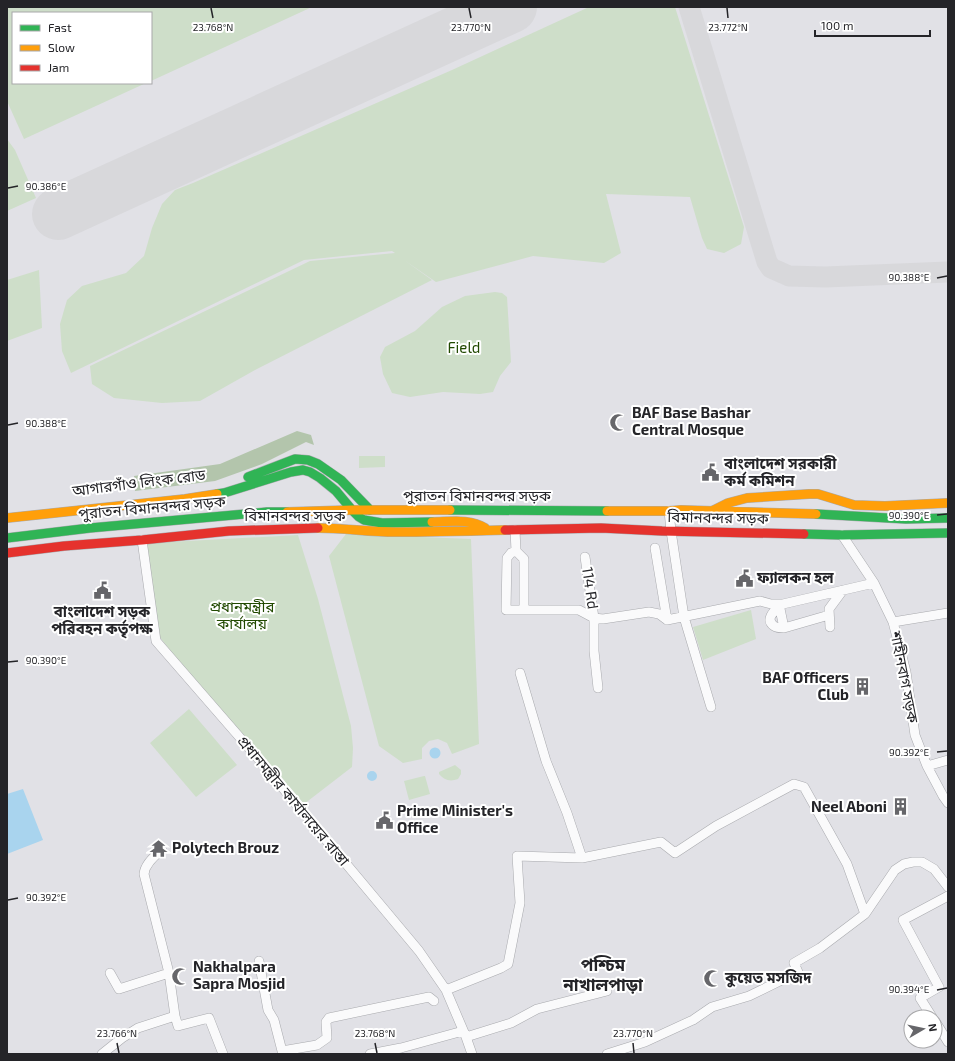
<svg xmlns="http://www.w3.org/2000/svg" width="955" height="1061" font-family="'Exo 2','Noto Sans Bengali',sans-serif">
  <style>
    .green { fill: #cedec9 }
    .forest { fill: #b3c5ac }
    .water { fill: #a9d4ee }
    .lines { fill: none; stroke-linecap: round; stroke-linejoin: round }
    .taxiway { stroke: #d8d8db; stroke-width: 21 }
    .runway { stroke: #d8d8db; stroke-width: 52 }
    .street-casing { stroke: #a9aaae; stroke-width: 10 }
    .fast-casing { stroke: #a9aaae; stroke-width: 10 }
    .slow-casing { stroke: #a9aaae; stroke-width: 10 }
    .jam-casing { stroke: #a9aaae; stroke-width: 10 }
    .street { stroke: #fafafb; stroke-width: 9 }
    .fast { stroke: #30b455; stroke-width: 9 }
    .slow { stroke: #ff9f0a; stroke-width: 9 }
    .jam { stroke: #e5322d; stroke-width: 9 }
    .ticks { fill: none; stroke: #242428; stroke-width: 1.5 }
    .labels { text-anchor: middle; stroke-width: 4; stroke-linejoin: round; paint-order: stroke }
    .park-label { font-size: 15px; fill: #214900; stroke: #fff }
    .poi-label { font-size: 15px; font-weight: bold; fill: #242428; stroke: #fff; text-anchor: start }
    .street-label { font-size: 15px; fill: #242428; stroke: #fff }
    .quarter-label { font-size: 17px; font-weight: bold; fill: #242428; stroke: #fff }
    .ticks-label { font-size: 10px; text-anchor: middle; fill: #242428; stroke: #fff; stroke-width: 4; stroke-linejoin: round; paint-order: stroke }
  </style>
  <rect width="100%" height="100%" fill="#e1e1e6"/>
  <path class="green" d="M7,7H312L151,81V13H13V83H146L24,139L7,101Z
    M589,7H675L744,227L741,244L724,253L707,249L702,238L690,197L606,194L621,253L604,263L533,256L436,282L404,260L432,280L255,370L200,401L162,403L114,398L92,384L90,366L310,261L395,253L392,251L304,260L71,373L62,351L60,324L67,300L82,286L126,273L144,256L152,228L162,204L175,190L193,183L452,70Z
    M7,139L15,150L36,198L7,211Z
    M39,270L42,328L7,341V280Z
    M495,292L502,293L507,297L511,362L500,376L493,392L480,394L443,392L410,397L392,393L383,374L380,357L385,347L415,331L442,307L465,296Z
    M359,456H385V467L359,468Z
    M346,534L471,539L479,744L452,754L447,743L438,739L429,741L422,748V759L403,763L379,746L329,556Z
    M298,535L318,599L351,726L353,748L352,767L304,804L194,680L158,635L147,544L169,542Z
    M751,610L756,639L703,660L693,627Z
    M189,709L237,765L196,797L150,743Z
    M455,765L461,770V774L458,779C450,782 444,780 439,774V772Z
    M424,776H425L430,794L409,800L404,781Z"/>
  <path class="forest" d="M297,431L311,435L314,445L306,442L262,464L215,481L135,491L134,476L220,464Z"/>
  <path class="water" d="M429.5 753a5.5 5.5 0 1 1 11 0a5.5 5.5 0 1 1-11 0Z
    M367 776a5 5 0 1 1 10 0a5 5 0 1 1-10 0Z
    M23,789L43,840L7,854V794Z"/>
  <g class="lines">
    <path class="taxiway" d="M689,7L767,262L771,268L789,276L825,277L948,272"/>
    <path class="runway" d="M58,214L511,7"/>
    <defs>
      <path id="street" d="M669,511L671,531L684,617L711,707
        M515,530L516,551
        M842,535L874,583L893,622L906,672L915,735L927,766L943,796L948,803
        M142,540L156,641L256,756L419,951L446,990L466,1037L472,1054
        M655,548L667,620
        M585,557L594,618V651L598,688
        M779,604L784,628L829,615
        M780,607C773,611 765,620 774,626C777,628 781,628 784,628
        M524,610V559L516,551L511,553L507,558L506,610H579L594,618L603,619L649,612L659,614L667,620L760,601L771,604H783L874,583
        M893,622L948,613
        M830,627L829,609L843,590
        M927,766L948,760
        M162,850C154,856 145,864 144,874L169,973
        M582,858L661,842L675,853L716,826L794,784L804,787L847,864L865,914L820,948L794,963L798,972L749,996L712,1007L693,1020L645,1042L607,1054
        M865,914L895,870L904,864L913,862H922L934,869L948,887
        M259,961L268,1010L274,1020L282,1051L317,1045L327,1038L326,1022L329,1018L429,997L434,1001
        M110,973L119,989L169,973L175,1016L178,1026L209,1018L223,1054
        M446,990L501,968L508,964L520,903L517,856L582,858L567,813L546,761L520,673
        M932,1017L920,998L939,987L903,920L948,896
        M935,1021L948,1042
        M466,1037L511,1023L537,1009L607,991
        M102,1054L122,1038L138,1028L175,1016
        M370,1054L401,1048L463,1031"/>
      <path id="fast" d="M248,477L295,459L308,460L318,464L341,480L370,510
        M217,494L224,493L291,472L303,470L310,472L320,478L336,491L352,510L359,517L364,520L382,523L432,522
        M450,510L607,511
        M816,514L906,519L948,518
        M804,534L842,535L948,533
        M7,538L90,528L267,512H287"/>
      <path id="slow" d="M607,511H669L681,510L816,514
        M712,511L728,503L747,498L809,494H818L854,505L885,506L948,503
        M287,512L352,510H450
        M7,518L185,499L217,494
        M432,522C449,522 470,518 485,528
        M318,528C344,528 369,532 395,532C431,532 468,531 505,530"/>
      <path id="jam" d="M505,530L601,528L662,531L804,534
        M7,553L64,546L142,540L229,531L318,528"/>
    </defs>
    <use href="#street" class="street-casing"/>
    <use href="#fast" class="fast-casing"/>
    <use href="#slow" class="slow-casing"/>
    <use href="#jam" class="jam-casing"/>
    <use href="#street" class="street"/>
    <use href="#fast" class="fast"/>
    <use href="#slow" class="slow"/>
    <use href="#jam" class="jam"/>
  </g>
  <path class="ticks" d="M211,8L213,18M469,8L471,18M727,8L728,18M8,188L18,186M937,278L947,276M8,425L18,423M937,515L947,514M8,662L18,661M937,752L947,751M8,900L18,898M937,990L947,988M117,1043L119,1053M375,1043L377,1053M633,1043L634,1053"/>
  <defs>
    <symbol id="mosque-bare" viewBox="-9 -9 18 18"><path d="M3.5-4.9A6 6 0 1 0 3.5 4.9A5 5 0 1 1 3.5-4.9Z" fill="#66666a" stroke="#fff" stroke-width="2.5" paint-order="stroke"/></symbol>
    <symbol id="civic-bare" viewBox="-9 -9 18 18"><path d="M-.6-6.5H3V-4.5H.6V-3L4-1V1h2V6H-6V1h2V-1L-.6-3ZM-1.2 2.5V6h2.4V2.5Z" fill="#66666a" stroke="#fff" stroke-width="2.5" paint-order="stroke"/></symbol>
    <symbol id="building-bare" viewBox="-9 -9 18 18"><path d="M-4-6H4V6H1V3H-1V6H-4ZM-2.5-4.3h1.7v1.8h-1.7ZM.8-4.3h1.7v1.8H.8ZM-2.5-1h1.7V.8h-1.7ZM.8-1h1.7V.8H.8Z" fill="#66666a" stroke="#fff" stroke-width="2.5" paint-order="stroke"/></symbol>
    <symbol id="temple-bare" viewBox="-9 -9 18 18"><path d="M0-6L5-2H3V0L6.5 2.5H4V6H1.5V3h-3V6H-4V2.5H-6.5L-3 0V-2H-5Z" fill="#66666a" stroke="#fff" stroke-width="2.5" paint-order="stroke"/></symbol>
  </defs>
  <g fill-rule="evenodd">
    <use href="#mosque-bare" x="606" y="410" width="25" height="25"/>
    <use href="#civic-bare" x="698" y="460" width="25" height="25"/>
    <use href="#civic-bare" x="732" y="566" width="25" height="25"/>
    <use href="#civic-bare" x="90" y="578" width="25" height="25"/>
    <use href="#building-bare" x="850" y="674" width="25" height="25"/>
    <use href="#building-bare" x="888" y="794" width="25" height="25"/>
    <use href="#civic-bare" x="372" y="808" width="25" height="25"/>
    <use href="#temple-bare" x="146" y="836" width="25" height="25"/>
    <use href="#mosque-bare" x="168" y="964" width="25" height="25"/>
    <use href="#mosque-bare" x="700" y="966" width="25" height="25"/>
  </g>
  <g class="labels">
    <g class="park-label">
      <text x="464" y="353">Field</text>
      <text x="242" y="612">প্রধানমন্ত্রীর<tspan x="242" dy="17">কার্যালয়</tspan></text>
    </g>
    <g class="poi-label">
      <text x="632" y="418">BAF Base Bashar<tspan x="632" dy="17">Central Mosque</tspan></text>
      <text x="724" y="469">বাংলাদেশ সরকারী<tspan x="724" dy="17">কর্ম কমিশন</tspan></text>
      <text x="757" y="583">ফ্যালকন হল</text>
      <text x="102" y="617" text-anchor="middle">বাংলাদেশ সড়ক<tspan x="102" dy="17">পরিবহন কর্তৃপক্ষ</tspan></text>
      <text x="849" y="683" text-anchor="end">BAF Officers<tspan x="849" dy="17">Club</tspan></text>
      <text x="887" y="812" text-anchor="end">Neel Aboni</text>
      <text x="397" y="816">Prime Minister's<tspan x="397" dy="17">Office</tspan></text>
      <text x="172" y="853">Polytech Brouz</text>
      <text x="193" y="972">Nakhalpara<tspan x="193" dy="17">Sapra Mosjid</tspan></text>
      <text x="725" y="983">কুয়েত মসজিদ</text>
    </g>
    <g class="street-label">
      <text transform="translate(139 483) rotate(-7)" y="5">আগারগাঁও লিংক রোড</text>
      <text x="477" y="501">পুরাতন বিমানবন্দর সড়ক</text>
      <text transform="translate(152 508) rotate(-5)" y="5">পুরাতন বিমানবন্দর সড়ক</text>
      <text x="295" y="521">বিমানবন্দর সড়ক</text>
      <text transform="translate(718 518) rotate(1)" y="5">বিমানবন্দর সড়ক</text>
      <text transform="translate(590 588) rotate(82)" y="5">114 Rd</text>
      <text transform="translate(904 677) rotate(79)" y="5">শাহীনবাগ সড়ক</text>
      <text transform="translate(293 801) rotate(50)" y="5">প্রধানমন্ত্রীর কার্যালয়ের রাস্তা</text>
    </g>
    <g class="quarter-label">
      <text x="603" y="971">পশ্চিম<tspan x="603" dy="20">নাখালপাড়া</tspan></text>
    </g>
  </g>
  <g class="ticks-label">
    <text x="213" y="31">23.768°N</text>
    <text x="471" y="31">23.770°N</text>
    <text x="728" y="31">23.772°N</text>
    <text x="46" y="190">90.386°E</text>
    <text x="909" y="281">90.388°E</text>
    <text x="46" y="427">90.388°E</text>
    <text x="909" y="519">90.390°E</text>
    <text x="46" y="664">90.390°E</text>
    <text x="909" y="756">90.392°E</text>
    <text x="46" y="901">90.392°E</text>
    <text x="909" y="993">90.394°E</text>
    <text x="117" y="1037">23.766°N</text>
    <text x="375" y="1037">23.768°N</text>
    <text x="633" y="1037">23.770°N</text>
  </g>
  <rect width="955" height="1061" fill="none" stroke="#242428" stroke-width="16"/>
  <rect x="12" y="12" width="140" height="72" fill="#ffffff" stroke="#a7a7a9"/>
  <rect x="20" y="25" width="20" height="6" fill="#30b455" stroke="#a7a7a9"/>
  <text x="48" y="32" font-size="12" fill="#242428">Fast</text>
  <rect x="20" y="45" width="20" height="6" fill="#ff9f0a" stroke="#a7a7a9"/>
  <text x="48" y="52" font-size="12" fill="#242428">Slow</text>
  <rect x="20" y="65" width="20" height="6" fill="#e5322d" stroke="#a7a7a9"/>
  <text x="48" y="72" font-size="12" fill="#242428">Jam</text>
  <g transform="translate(923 1029) rotate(81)"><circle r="19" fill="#ffffff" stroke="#a7a7a9"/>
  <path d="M0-3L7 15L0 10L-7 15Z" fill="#66666a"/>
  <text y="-6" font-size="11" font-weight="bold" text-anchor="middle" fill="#242428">N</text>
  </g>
  <path d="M815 30v6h115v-6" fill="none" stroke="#242428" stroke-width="2"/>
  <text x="821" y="30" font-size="12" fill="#242428" stroke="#ffffff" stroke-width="3" paint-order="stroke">100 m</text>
</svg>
